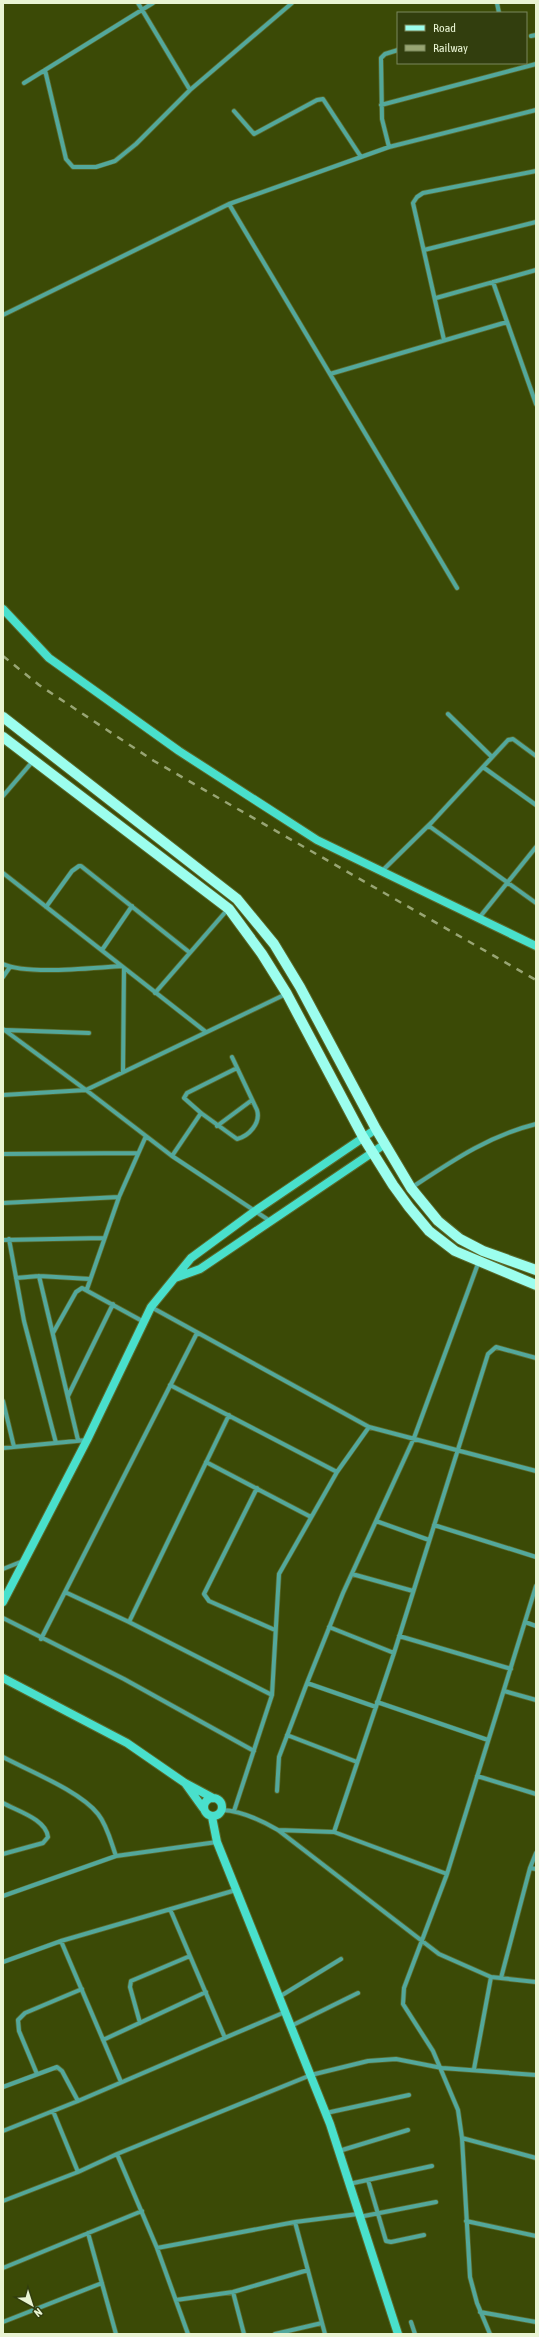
<svg xmlns="http://www.w3.org/2000/svg" width="539" height="2337" font-family="'Asap Condensed',sans-serif">
  <style>
    .lines { fill: none; stroke-linecap: round; stroke-linejoin: round }
    .street-casing { stroke: #5a692b; stroke-width: 5.5 }
    .secondary-casing { stroke: #5a692b; stroke-width: 10 }
    .primary-casing { stroke: #5a692b; stroke-width: 12 }
    .street { stroke: #53a89b; stroke-width: 4 }
    .secondary { stroke: #49e0cc; stroke-width: 8 }
    .primary { stroke: #9cfeee; stroke-width: 10 }
    .rail { stroke: #98a574; stroke-width: 2.5; stroke-dasharray: 7 7; stroke-linecap: butt }
  </style>
  <rect width="100%" height="100%" fill="#3b4a06"/>
  <g class="lines">
    <defs>
      <path id="street" d="M138,3L190,90
        M497,3L499,13
        M531,36L536,35
        M45,70L66,159L73,167H96L115,161L136,144L190,90L292,3
        M24,83L153,3
        M381,105L536,64
        M234,111L254,134L317,100L323,99L361,157
        M389,147L382,119L381,58L385,54L398,50
        M229,204L457,588
        M424,250L536,222
        M493,282L536,404
        M436,298L536,270
        M3,315L229,204L389,147L536,110
        M444,340L413,203L417,197L423,193L536,171
        M330,374L507,322
        M448,714L492,757
        M483,767L536,805
        M3,796L33,761
        M429,826L536,903
        M382,871L432,822L508,740L513,739L536,756
        M3,873L206,1032
        M46,907L72,871L79,866H81L189,952
        M479,918L536,847
        M102,950L132,906
        M3,964C26,975 94,968 121,966
        M3,977L10,967
        M155,993L228,909
        M3,1029L86,1090L172,1156L270,1221
        M5,1030L89,1033
        M232,1057L257,1110C261,1123 249,1136 237,1139L201,1113L184,1098L187,1093L237,1068
        M123,1072L124,968
        M3,1095L86,1090L286,994
        M217,1126L252,1100
        M3,1154L138,1153
        M172,1156L201,1113
        M411,1188C452,1161 488,1136 536,1124
        M3,1203L119,1197
        M9,1239L24,1321L56,1443
        M3,1240L104,1238
        M39,1276L78,1440
        M16,1278L39,1276L90,1279
        M87,1289L119,1197L146,1136
        M151,1307L369,1427L536,1471
        M53,1333L76,1292L82,1288L144,1322
        M170,1385L337,1472
        M68,1396L113,1304
        M3,1401L14,1447
        M3,1448L87,1440
        M206,1462L311,1517
        M257,1488L204,1594L209,1601L275,1630
        M376,1521L429,1540
        M434,1525L536,1557
        M3,1569L23,1561
        M352,1574L413,1591
        M65,1592L129,1622L272,1695
        M3,1618L124,1679L254,1751
        M129,1622L229,1415
        M525,1622L536,1626
        M329,1627L394,1653
        M399,1636L511,1669
        M41,1639L197,1333
        M307,1683L376,1707
        M504,1691L536,1700
        M377,1702L488,1740
        M287,1735L357,1762
        M3,1757C29,1771 80,1791 98,1814C107,1825 111,1842 116,1856
        M477,1776L536,1794
        M277,1791L279,1757L307,1683L343,1593L414,1438L479,1261
        M3,1803C17,1811 46,1819 48,1837L43,1843L3,1854
        M222,1810C242,1811 261,1820 278,1830L439,1954L491,1977L536,1982
        M234,1811L272,1695L279,1574L337,1472L369,1427
        M278,1830L334,1832L447,1874
        M334,1832L394,1653L488,1354L496,1347L536,1358
        M530,1868L536,1853
        M3,1896L116,1856L217,1842
        M170,1909L225,2038
        M61,1941L121,2082
        M3,1962L61,1941L236,1890
        M501,1978L530,1868L536,1869
        M279,1997L341,1959
        M140,2023L130,1987L131,1981L190,1956
        M291,2026L358,1993
        M103,2040L206,1992
        M474,2069L491,1977
        M37,2074L19,2031L18,2020L25,2013L82,1989
        M3,2087L57,2067L62,2071L78,2101
        M53,2111L78,2172
        M326,2113L409,2095
        M3,2131L78,2101L285,2012
        M462,2138L536,2158
        M339,2151L408,2130
        M117,2154L157,2248L188,2334
        M368,2180L386,2241L391,2242L424,2235
        M349,2184L432,2166
        M3,2201L78,2172L117,2154L311,2075L368,2061L396,2059L442,2068L536,2075
        M359,2217L436,2202
        M466,2221L536,2236
        M295,2222L325,2334
        M88,2233L116,2334
        M157,2248L295,2222L358,2214
        M3,2268L142,2211
        M233,2292L244,2334
        M176,2300L233,2292L308,2270
        M480,2312L536,2322
        M3,2322L102,2283
        M411,2322L415,2334
        M275,2334L322,2323
        M490,2334L477,2303L470,2277L462,2138L458,2110L433,2051L403,2004L404,1988L447,1874L536,1586"/>
      <path id="secondary" d="M3,609L49,658L179,751L317,840L536,946
        M175,1278L200,1269L385,1144
        M3,1602L87,1440L151,1307L191,1258L255,1211L376,1129
        M3,1678L127,1743L185,1783L213,1798
        M185,1783L203,1808
        M204 1807a9 9 0 1 1 18 0a9 9 0 1 1-18 0Z
        M212,1817L217,1842L330,2124L398,2334"/>
      <path id="primary" d="M3,717L237,899L274,944L300,987L376,1129L411,1188L438,1221L460,1239L483,1251L536,1270
        M3,737L229,909L262,954L287,994L363,1137L393,1185L409,1207L429,1231L455,1251L536,1285"/>
    </defs>
    <use href="#street" class="street-casing"/>
    <use href="#secondary" class="secondary-casing"/>
    <use href="#primary" class="primary-casing"/>
    <use href="#street" class="street"/>
    <use href="#secondary" class="secondary"/>
    <use href="#primary" class="primary"/>
    <path class="rail" d="M3,656L39,685L154,761L536,980"/>
  </g>
  <rect width="539" height="2337" fill="none" stroke="#e9f4d3" stroke-width="8"/>
  <rect x="397" y="12" width="130" height="52" fill="#323e0e" stroke="#7b875d"/>
  <rect x="405" y="25" width="20" height="6" fill="#9cfeee" stroke="#7b875d"/>
  <text x="433" y="32" font-size="12" fill="#e9f4d3">Road</text>
  <rect x="405" y="45" width="20" height="6" fill="#98a574" stroke="#7b875d"/>
  <text x="433" y="52" font-size="12" fill="#e9f4d3">Railway</text>
  <g transform="translate(32 2305) rotate(141)" stroke="#323e0e" stroke-width="3" paint-order="stroke">
  <path d="M0-3L7 15L0 10L-7 15Z" fill="#e9f4d3"/>
  <text y="-6" font-size="11" font-weight="bold" text-anchor="middle" fill="#e9f4d3">N</text>
  </g>
</svg>
